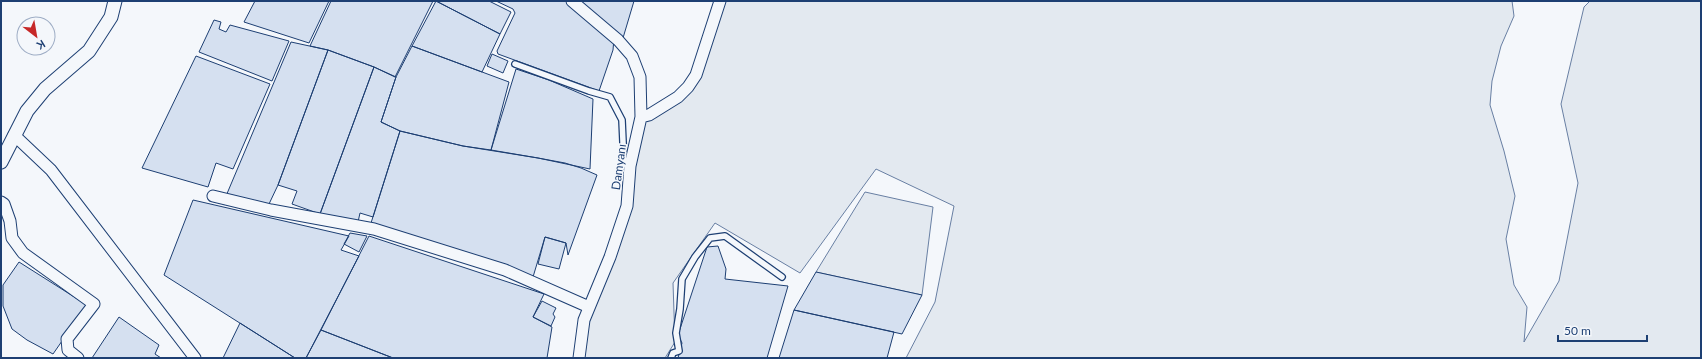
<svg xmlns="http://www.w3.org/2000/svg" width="1702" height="359" font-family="Lato,sans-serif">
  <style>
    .green { fill: #e3e9f0; stroke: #687fa3 }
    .building { fill: #d5e0f0; stroke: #1d3f73 }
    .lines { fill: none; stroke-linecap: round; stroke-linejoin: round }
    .service-casing { stroke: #1d3f73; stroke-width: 8 }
    .minor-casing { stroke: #1d3f73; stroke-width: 13 }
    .tertiary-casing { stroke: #1d3f73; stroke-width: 15 }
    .service { stroke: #f4f7fb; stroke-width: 5.5 }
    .minor { stroke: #f4f7fb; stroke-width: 11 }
    .tertiary { stroke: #f4f7fb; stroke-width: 13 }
    .labels { text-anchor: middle; stroke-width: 3; stroke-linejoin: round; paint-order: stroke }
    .street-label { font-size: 12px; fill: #1d3f73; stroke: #f4f7fb }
  </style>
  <rect width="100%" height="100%" fill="#f4f7fb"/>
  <path class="green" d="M723,1H1512L1514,16L1501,46L1492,81L1490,105L1504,151L1515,196L1506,239L1514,285L1527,307L1524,342L1559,281L1578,183L1561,104L1584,7L1590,1H1701V358H906L935,302L954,206L876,169L800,273L715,223L673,283L675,342L665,358H582L588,321L633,170L645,121L680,100Z
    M865,192L933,207L922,295L816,272Z"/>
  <path class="building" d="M255,1H329L309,43L244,22Z
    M331,1H433L395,77L374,67L328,50L310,46Z
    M436,1H489L511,12L500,34Z
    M436,1L500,34L482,72L412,46Z
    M496,1H569L614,38L613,50L599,91L498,54L497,51L515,13L513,9Z
    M577,1H634L623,38Z
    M214,20L221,22L219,29L226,32L230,25L289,41L272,81L199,52Z
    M291,42L328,50L278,185L269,204L226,196Z
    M412,46L509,82L491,150L463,146L400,131L381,122L396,77Z
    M328,50L374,67L320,214L292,204L297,191L278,185Z
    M492,54L508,61L503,73L487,66Z
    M196,56L270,84L233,169L216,163L208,187L142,168Z
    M374,67L396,77L381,122L400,131L373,217L360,213L358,222L320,214Z
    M516,69L549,80L593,99L590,169L538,158L491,150Z
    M400,131L463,146L538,158L565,163L581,168L597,175L568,255L566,243L545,237L533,277L371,223Z
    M193,200L349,236L341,250L359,256L306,358H295L164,275Z
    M350,233L367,236L359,252L344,244Z
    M369,236L544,294L533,317L552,327L547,358H393L321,330Z
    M545,237L566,243L559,269L538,264Z
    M718,246L726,269L725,279L788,286L767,358H678L682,343L678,335L707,247Z
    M19,262L87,305L53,354L27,340L12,329L3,306V285Z
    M816,272L922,295L902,334L794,310Z
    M542,301L556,308L553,314L555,317L551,326L533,317Z
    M794,310L894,332L887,358H779Z
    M119,317L159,345L155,354L161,358H92Z
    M240,323L295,358H223Z
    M321,330L393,358H306Z"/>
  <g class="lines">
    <defs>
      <path id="service" d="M515,64L589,91L610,97L622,120L624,164L630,166
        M671,358L673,353L679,351L676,333L680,309L682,279L695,257L710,238L725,236L782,277"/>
      <path id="minor" d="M572,1L618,40L632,56L640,77L641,117L630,166L627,206L610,257L584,320L579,358
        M641,117L649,115L678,97L688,87L696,75L720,1
        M14,135L51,170L195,358
        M213,196L271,210L374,229L505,270L589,307
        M1,202L4,204L10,221L12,238L23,253L94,304L67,339L68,350L78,358"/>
      <path id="tertiary" d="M1,162L27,111L45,89L89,51L111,17L115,1"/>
    </defs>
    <use href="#service" class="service-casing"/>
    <use href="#minor" class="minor-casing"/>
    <use href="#tertiary" class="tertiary-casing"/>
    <use href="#service" class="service"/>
    <use href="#minor" class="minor"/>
    <use href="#tertiary" class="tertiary"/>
  </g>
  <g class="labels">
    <g class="street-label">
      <text transform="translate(619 167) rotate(-82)" y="4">Damyanı</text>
    </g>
  </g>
  <rect width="1702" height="359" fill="none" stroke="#1d3f73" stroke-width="4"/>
  <g transform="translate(36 36) rotate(149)"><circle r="19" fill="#f4f7fb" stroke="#9eadc5"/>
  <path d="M0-3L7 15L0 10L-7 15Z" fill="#c62828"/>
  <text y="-6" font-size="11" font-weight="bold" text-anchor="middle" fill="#1d3f73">K</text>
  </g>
  <path d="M1558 335v6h89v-6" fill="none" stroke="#1d3f73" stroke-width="2"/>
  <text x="1564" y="335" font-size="12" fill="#1d3f73" stroke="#f4f7fb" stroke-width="3" paint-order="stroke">50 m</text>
</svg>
